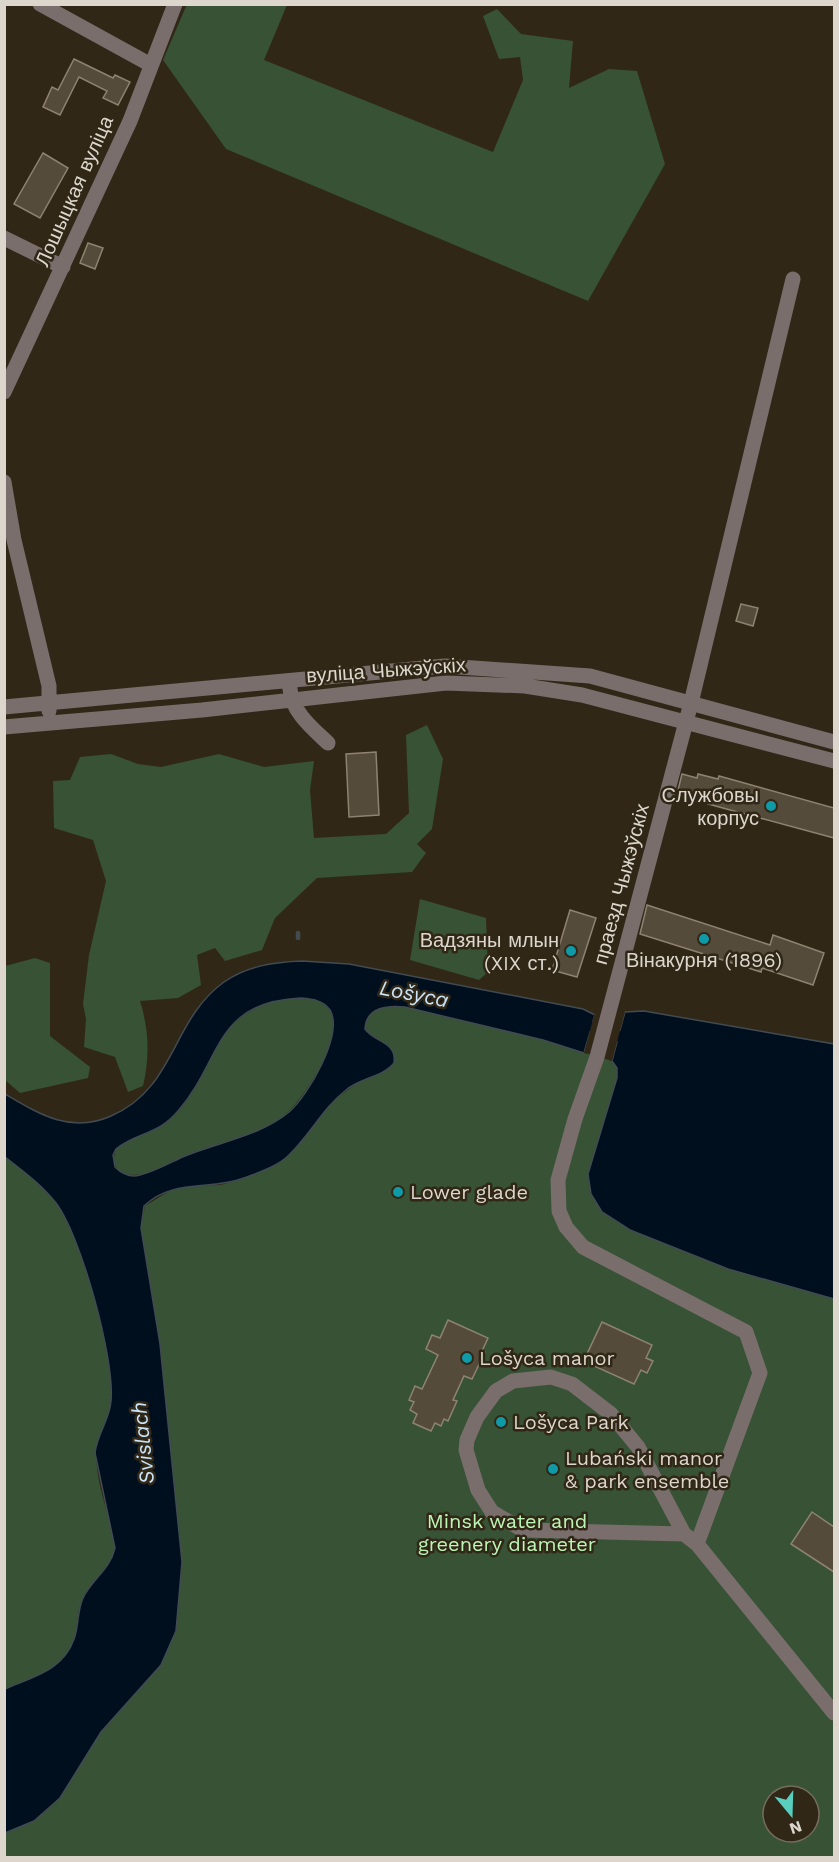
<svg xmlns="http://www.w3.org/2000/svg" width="839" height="1862" font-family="'Work Sans',sans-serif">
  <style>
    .green { fill: #375235; fill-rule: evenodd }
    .water { fill: #000f1e; stroke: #424b52; stroke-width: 1.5; fill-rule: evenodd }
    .pier { fill: #312717 }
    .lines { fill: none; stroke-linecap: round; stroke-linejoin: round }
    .stream { stroke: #424b52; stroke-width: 4.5 }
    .building { fill: #554b3a; stroke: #8e8371; stroke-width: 1.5 }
    .minor { stroke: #796e6c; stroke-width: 15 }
    .culture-dot { fill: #0f9aa8; stroke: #312717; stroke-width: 2 }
    .labels { text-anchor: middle; stroke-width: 5; stroke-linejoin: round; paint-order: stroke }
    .street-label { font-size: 20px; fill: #dcd6cc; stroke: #312717 }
    .poi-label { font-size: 20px; fill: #dcd6cc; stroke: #312717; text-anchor: start }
    .park-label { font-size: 20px; fill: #bcf6b6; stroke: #312717 }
    .water-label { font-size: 21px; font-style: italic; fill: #cae5fb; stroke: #312717 }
  </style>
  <rect width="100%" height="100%" fill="#312717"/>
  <path class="green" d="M187,4L287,5L264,60L493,152L523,80L520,57L499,59L483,16L497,9L521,34L573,41L569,88L609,69L637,71L665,164L588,301L226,149L163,60Z
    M427,725L443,759L432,829L417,844L426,853L412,872L317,878L275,918L262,950L225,961L215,948L197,955L201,985L178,998L140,1001C149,1030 150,1056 143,1086L128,1092L115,1057L84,1047L86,1019L83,1004L89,955L106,881L93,840L54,828L53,781L70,780L80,757L111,754L138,764L161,767L219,754L264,767L314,761L310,790L314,838L386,834L409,813L406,735Z
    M420,899L486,918L488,972L479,980L410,960Z
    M35,958L50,963V1036L90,1067L88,1078L20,1093L5,1080V966Z
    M286,999C299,998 316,996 326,1006C351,1029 303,1102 282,1117C254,1138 216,1143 184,1156C164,1164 141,1182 119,1172L113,1161L116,1149C135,1133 156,1135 176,1114C220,1067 208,1014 286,999Z
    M384,1006L405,1007L543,1040L612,1061L617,1068V1078L588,1174L630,1230L728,1269L834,1299V1857L5,1858V1833L34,1821L60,1798L101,1732L161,1665L176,1631L182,1562L160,1344L141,1228L145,1206L171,1190L184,1186L220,1185L232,1182L287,1157L335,1100L362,1079L376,1039L365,1029C366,1016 373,1011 384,1006ZM773,1796H809V1832H773Z
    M4,1157C24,1171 45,1186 58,1206C83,1244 113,1348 112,1394C111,1422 93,1435 97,1468C100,1496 112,1521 115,1548C110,1569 93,1580 83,1599C77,1609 78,1623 75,1635C66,1670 33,1677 5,1689Z"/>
  <path class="water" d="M302,961L349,964L583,1009L595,1015L593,1021L620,1030L625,1012L644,1011L834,1044V1299L728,1269L630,1230L602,1212L591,1194L588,1174L617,1078V1068L612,1061L617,1042L590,1032L584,1053L543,1040L405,1007C388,1005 366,1007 365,1029C375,1043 397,1041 394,1063C383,1077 360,1078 346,1090C323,1108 310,1135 289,1155C277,1167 259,1172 244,1178C210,1191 173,1178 144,1206L141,1228L160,1344L182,1562L176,1631L161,1665L101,1732L60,1798L34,1821L5,1833V1689C32,1677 63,1671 74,1639C79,1626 77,1611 83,1598C92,1579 110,1570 115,1548L95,1453C97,1434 110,1419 111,1401C115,1359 81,1236 56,1203C41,1184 23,1171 5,1157V1094C39,1114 71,1134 111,1116C176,1088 171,1020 224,982C247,966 274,962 302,961ZM301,998C312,999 323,1000 330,1010C344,1034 308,1096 289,1112C260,1136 219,1142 185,1156C173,1161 147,1176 134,1176C126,1176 120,1172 115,1167L113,1155L116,1149C137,1132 157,1136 178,1111C223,1059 213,1002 301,998Z"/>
  <path class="pier" d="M622,1011L625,1012L612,1061L609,1060L614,1043L592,1036L587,1054L584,1053L595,1012L596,1020L618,1026Z"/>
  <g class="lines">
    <path class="stream" d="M298,933V938"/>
  </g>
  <path class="building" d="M74,59L113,78L115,75L130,82L118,105L103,98L107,91L79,77L60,115L43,107L52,87L58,90Z
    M43,153L68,168L40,218L14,204Z
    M88,243L103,248L95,269L80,263Z
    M741,604L758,608L753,626L736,621Z
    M376,752L379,815L349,817L346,754Z
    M682,774L697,778L698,774L718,779L719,776L834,808V838L708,804L710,799L678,790Z
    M647,905L770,945L773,935L824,953L813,985L762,968L761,972L640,934Z
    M570,910L596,918L577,977L552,970Z
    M448,1320L488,1338L482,1351L485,1352L472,1379L464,1376L453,1400L457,1401L448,1421L444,1419L441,1426L435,1423L431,1431L413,1423L417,1414L410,1410L414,1402L409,1400L415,1386L422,1389L438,1355L426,1349L432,1335L440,1338Z
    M602,1322L652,1345L646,1358L653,1361L647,1373L641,1370L634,1384L594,1366L598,1359L587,1354Z
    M812,1512L834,1527V1572L791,1544Z"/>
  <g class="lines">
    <path class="minor" d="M40,4L151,65
      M4,238L63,267
      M4,392L130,121L175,4
      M4,482L14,540L49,686V711
      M290,689C292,712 312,728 328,743
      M4,707L445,666L590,676L834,742
      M4,727L202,710L446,683L525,686L582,695L834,761
      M684,1534L523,1530L492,1512L478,1490L466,1450L467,1440L477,1417L496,1391L513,1381L551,1377L572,1384L611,1414L638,1447L684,1534L697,1544L834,1713
      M697,1544L760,1373L746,1332L583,1247L566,1227L559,1211L558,1180L575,1119L597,1057L691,703L793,279"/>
  </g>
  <g class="culture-dot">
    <circle cx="771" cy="806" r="6"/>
    <circle cx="704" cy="939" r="6"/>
    <circle cx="571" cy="951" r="6"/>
    <circle cx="398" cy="1192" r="6"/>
    <circle cx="467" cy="1358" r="6"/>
    <circle cx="501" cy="1422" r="6"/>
    <circle cx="553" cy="1469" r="6"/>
  </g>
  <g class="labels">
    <g class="street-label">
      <text transform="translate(74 191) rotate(-66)" y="7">Лошыцкая вуліца</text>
      <text transform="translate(386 670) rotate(-4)" y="7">вуліца Чыжэўскіх</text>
      <text transform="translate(621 884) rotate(-75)" y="7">праезд Чыжэўскіх</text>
    </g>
    <g class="poi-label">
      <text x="759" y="802" text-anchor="end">Службовы<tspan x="759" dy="23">корпус</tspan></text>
      <text x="559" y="947" text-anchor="end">Вадзяны млын<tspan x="559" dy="23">(XIX ст.)</tspan></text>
      <text x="704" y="967" text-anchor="middle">Вінакурня (1896)</text>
      <text x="410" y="1199">Lower glade</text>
      <text x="479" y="1365">Lošyca manor</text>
      <text x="513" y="1429">Lošyca Park</text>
      <text x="565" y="1465">Lubański manor<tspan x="565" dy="23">&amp; park ensemble</tspan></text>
    </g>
    <g class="park-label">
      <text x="507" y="1528">Minsk water and<tspan x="507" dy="23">greenery diameter</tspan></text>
    </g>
    <g class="water-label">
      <text transform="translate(414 994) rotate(11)" y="7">Lošyca</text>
      <text transform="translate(143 1443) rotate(-96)" y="7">Svislach</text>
    </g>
  </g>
  <rect width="839" height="1862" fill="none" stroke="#dcd6cc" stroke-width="12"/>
  <g transform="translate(791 1814) rotate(161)"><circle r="28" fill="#312717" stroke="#756d5f" stroke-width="1.5"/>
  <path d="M0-4.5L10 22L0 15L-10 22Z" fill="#59cebf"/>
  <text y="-9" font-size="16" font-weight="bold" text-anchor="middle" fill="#dcd6cc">N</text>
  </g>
</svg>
